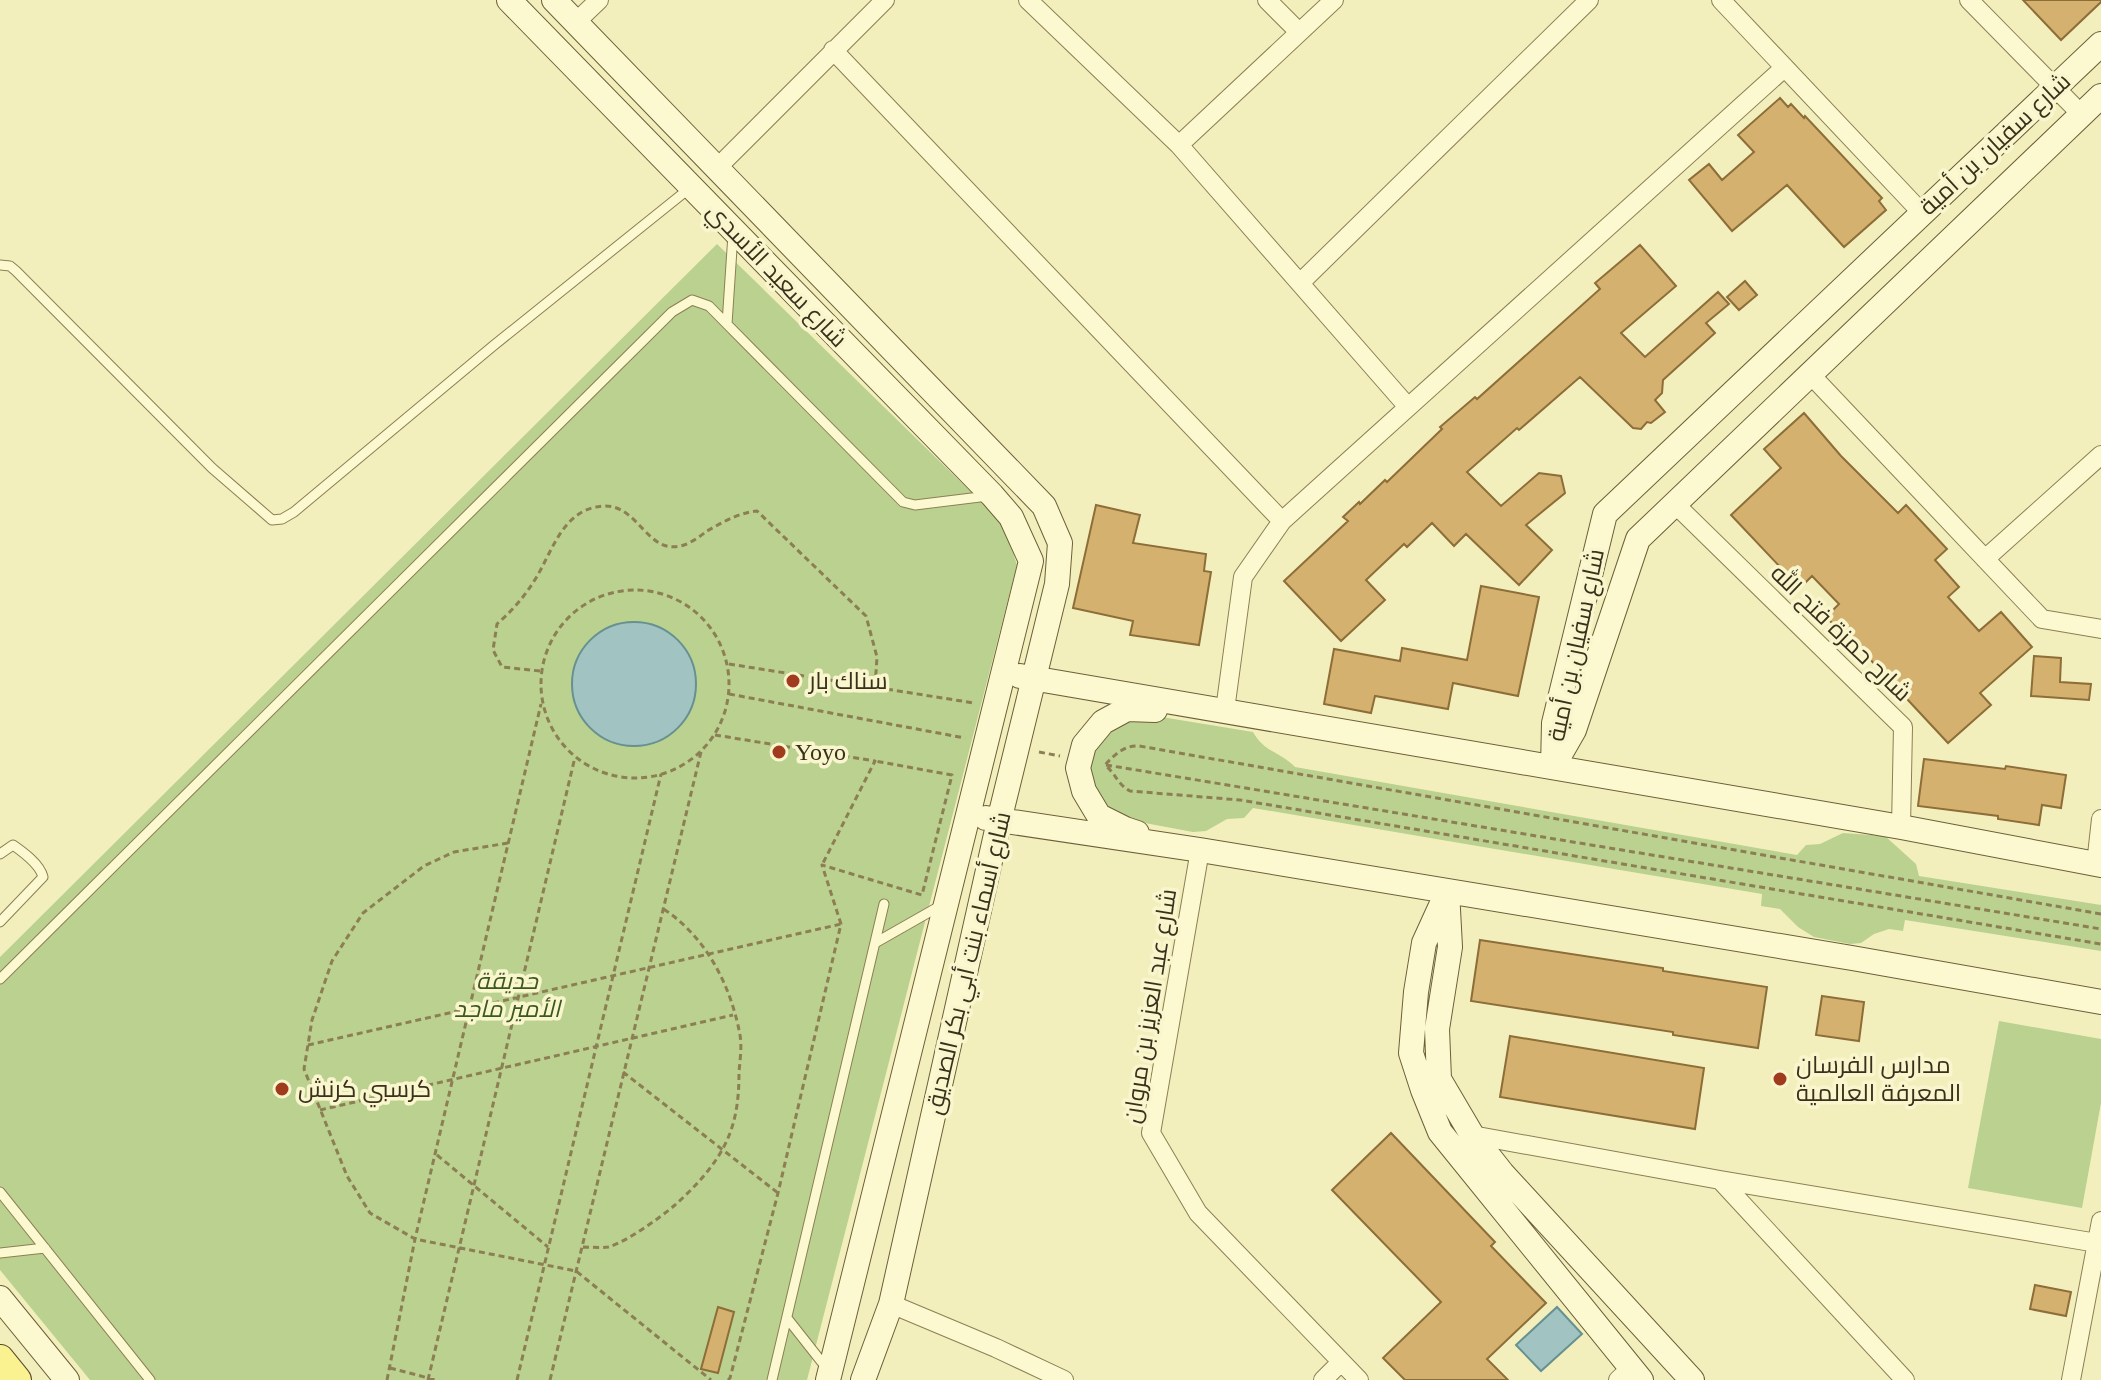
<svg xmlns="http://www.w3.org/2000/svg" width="2101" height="1380" font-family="'Times New Roman',Cairo,serif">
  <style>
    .green { fill: #bad190 }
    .water { fill: #a1c3c1; stroke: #679191; stroke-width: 2 }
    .building { fill: #d4b16f; stroke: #8d6d38; stroke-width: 2 }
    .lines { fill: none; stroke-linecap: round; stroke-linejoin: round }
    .lane-casing { stroke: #8c7f54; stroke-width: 11 }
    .street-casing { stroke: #8c7f54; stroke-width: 20 }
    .secondary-casing { stroke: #6d5f38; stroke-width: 26 }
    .primary-casing { stroke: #594a29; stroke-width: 30 }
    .path { stroke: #8c7f54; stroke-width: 3; stroke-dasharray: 6 4; stroke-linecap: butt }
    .lane { stroke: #fcf9d1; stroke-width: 9 }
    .street { stroke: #fcf9d1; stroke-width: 18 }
    .secondary { stroke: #fcf9d1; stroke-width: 24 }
    .primary { stroke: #faf290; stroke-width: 28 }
    .poi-dot { fill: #a13b1e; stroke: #f9f6cd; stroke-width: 3 }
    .labels { text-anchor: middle; stroke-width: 7; stroke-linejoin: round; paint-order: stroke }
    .street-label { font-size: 24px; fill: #39311b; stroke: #f9f6cd }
    .poi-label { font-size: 24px; fill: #39311b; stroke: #f9f6cd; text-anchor: start }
    .park-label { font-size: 24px; font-style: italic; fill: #3c581f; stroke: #f9f6cd }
  </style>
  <rect width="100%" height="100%" fill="#f2efbd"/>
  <path class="green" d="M717,244L1004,524L1017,565L807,1380H90L0,1270V957Z
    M1131,712L1253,732C1265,753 1279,751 1295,767L1797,855L1806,845L1820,844L1843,833L1885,836L1916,864L1919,876L2101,905V951L1905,920L1903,931L1889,929L1874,934L1861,943L1850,944L1814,937L1798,927L1780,909L1761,906L1762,894L1253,808L1244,818L1227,819L1206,831L1193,832L1118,818L1098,805L1084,775L1091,740Z
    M1999,1021L2101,1039V1103L2082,1208L1968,1188Z"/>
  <path class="water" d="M572 684a62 62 0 1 1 124 0a62 62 0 1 1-124 0Z
    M1557,1307L1582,1334L1541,1371L1516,1345Z"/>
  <path class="building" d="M2023,0H2101V2L2061,40Z
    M1780,98L1788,107L1791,104L1804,118L1805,116L1882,198L1879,201L1886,210L1844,247L1787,185L1732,231L1689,180L1709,164L1722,180L1754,152L1738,135Z
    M1640,245L1676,286L1621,333L1645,357L1718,292L1729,304L1706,323L1715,333L1663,380L1662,393L1655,400L1665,412L1651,423L1647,422L1641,429L1633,428L1580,377L1519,430L1517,428L1467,472L1501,506L1539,473L1561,476L1565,493L1526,525L1552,550L1519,585L1466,534L1454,546L1432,523L1407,547L1404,544L1366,580L1385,600L1341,641L1284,581L1348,521L1343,517L1359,502L1360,504L1385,480L1387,482L1442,429L1440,427L1475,397L1477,399L1600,289L1595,283Z
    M1745,281L1757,295L1739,310L1727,297Z
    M1804,413L1841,456L1898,513L1906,505L1947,549L1935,560L1959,587L1948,597L1979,631L2001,612L2032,647L1980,693L1991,705L1948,743L1839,626L1837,628L1826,617L1839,604L1812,576L1800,588L1731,515L1781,468L1764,449Z
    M1096,505L1140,515L1133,543L1206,554L1204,571L1211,572L1199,645L1130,635L1133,621L1073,608Z
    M1481,586L1539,597L1518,696L1453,683L1448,709L1375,696L1371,713L1324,704L1334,649L1400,661L1402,648L1467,660Z
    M2034,656L2061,658L2060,682L2091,684L2089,700L2031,696Z
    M1924,759L2005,769L2006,766L2066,775L2061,808L2042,805L2039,825L1998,819V816L1918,806Z
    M1480,940L1663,968V971L1767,987L1758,1048L1673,1035V1032L1471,1001Z
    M1822,996L1864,1002L1859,1041L1816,1035Z
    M1510,1036L1704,1068L1695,1129L1500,1097Z
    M1391,1133L1495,1242L1491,1246L1546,1303L1487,1359L1508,1380H1405L1383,1358L1441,1302L1332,1190Z
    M2035,1285L2071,1292L2066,1316L2030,1309Z
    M718,1307L734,1312L718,1373L701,1369Z"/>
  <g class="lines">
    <defs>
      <path id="lane" d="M0,265L10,266L16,271L212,468L272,520L282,519L294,512L493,346L691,187
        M727,324L733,234
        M0,854L13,845C23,852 40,864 43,877L0,922
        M875,943L940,906
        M0,979L672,312L692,300L709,306L903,502L915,505L988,496
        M0,1192L150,1380
        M0,1253L45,1248
        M787,1318L828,1370
        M772,1380L884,904"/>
      <path id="street" d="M1028,0L1179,145L1408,407
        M1267,0L1299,32
        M1721,0L1922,213
        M1969,0L2082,115
        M575,23L599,0
        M833,50L1282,521
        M1179,145L1334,0
        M717,168L885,0
        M1300,283L1589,0
        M1810,374L2042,619L2101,629
        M1675,504L1903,727L1901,827
        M1985,559L2101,455
        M1225,710L1243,577L1282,521L1784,68
        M1200,850L1151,1133L1198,1213L1359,1380
        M2096,864L2101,819
        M1472,1135L1720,1180L2097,1243
        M1720,1180L1905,1380
        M891,1304L996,1348L1064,1380
        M1323,1380L1341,1362
        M1618,1380L1630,1369
        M2071,1380L2101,1221"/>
      <path id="secondary" d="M509,0L992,495L1011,517L1031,561L828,1380
        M554,0L1044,506L1060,543L1057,584L999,821L891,1304L863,1380
        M1020,676L1901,827L2101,865
        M1554,765L1574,730L1638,539L2101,96
        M1553,767L1554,723L1605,514L2101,44
        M986,818L1200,850L1852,958L2101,1002
        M1137,833L1125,829L1099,816L1084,791L1078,768L1084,745L1103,722L1127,709L1155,710
        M1447,891L1450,947L1437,1029L1439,1079L1472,1135L1502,1173L1692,1380
        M1445,897L1424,943L1416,992L1411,1053L1423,1090L1440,1132L1641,1380
        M0,1298L67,1380"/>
      <path id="primary" d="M0,1359L17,1380"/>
    </defs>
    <use href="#lane" class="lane-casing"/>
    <use href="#street" class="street-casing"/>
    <use href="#secondary" class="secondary-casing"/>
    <use href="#primary" class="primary-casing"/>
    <path class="path" d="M541 684a94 94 0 1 1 188 0a94 94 0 1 1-188 0Z
      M729,664L974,703
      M540,671L502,667L493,650L497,624C513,610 525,596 536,578C553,550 563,509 603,506C638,504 647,554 680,546C690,544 699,537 707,531C723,522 738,513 757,511L866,616L877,657L875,687
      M729,694L965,738
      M715,735L875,761L822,865
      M1039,752L1060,756
      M1106,765L2101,929
      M508,843L454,852L424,866L363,913L332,961L312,1020L304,1069L347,1176L370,1213L415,1239L576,1271L711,1380
      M2101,914L1139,746C1125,745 1115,754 1105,765C1116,774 1118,785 1130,791L1240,800L2101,944
      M308,1045L841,924
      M623,1072L778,1193
      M320,1110L733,1015
      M437,1155L548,1247
      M583,1247C590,1247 600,1248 608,1247C625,1243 661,1217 675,1205C696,1186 717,1164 728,1138C737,1117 739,1095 739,1072C740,1060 742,1047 740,1035C731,986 706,936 662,908
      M390,1368L436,1380
      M387,1380L415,1239L541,704
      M428,1380L575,757
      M517,1380L661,774
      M550,1380L701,752
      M728,1380L730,1378L778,1193L841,924L822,865L922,895L952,775L875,761"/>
    <use href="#lane" class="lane"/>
    <use href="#street" class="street"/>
    <use href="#secondary" class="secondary"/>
    <use href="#primary" class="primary"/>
  </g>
  <g class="poi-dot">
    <circle cx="793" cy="681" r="8"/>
    <circle cx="779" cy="752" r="8"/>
    <circle cx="1780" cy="1079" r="8"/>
    <circle cx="282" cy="1089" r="8"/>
  </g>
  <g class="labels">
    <g class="street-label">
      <text transform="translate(1995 144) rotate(-43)" y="8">شارع سفيان بن أمية</text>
      <text transform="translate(777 275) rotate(46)" y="8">شارع سعيد الأسدي</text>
      <text transform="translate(1841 633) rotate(44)" y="8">شارح حمزة فتح الله</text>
      <text transform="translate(1576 645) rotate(-78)" y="8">شارع سفيان بن أمية</text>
      <text transform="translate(968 963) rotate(-77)" y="8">شارع أسماء بنت أبي بكر الصديق</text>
      <text transform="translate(1150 1006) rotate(-81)" y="8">شارع عبد العزيز بن مروان</text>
    </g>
    <g class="poi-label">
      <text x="809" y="689">سناك بار</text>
      <text x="795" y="760">Yoyo</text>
      <text x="1796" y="1073">مدارس الفرسان<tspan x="1796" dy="28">المعرفة العالمية</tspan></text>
      <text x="298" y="1097">كرسبي كرنش</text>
    </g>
    <g class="park-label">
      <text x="507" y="989">حديقة<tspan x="507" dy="28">الأمير ماجد</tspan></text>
    </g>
  </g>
</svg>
